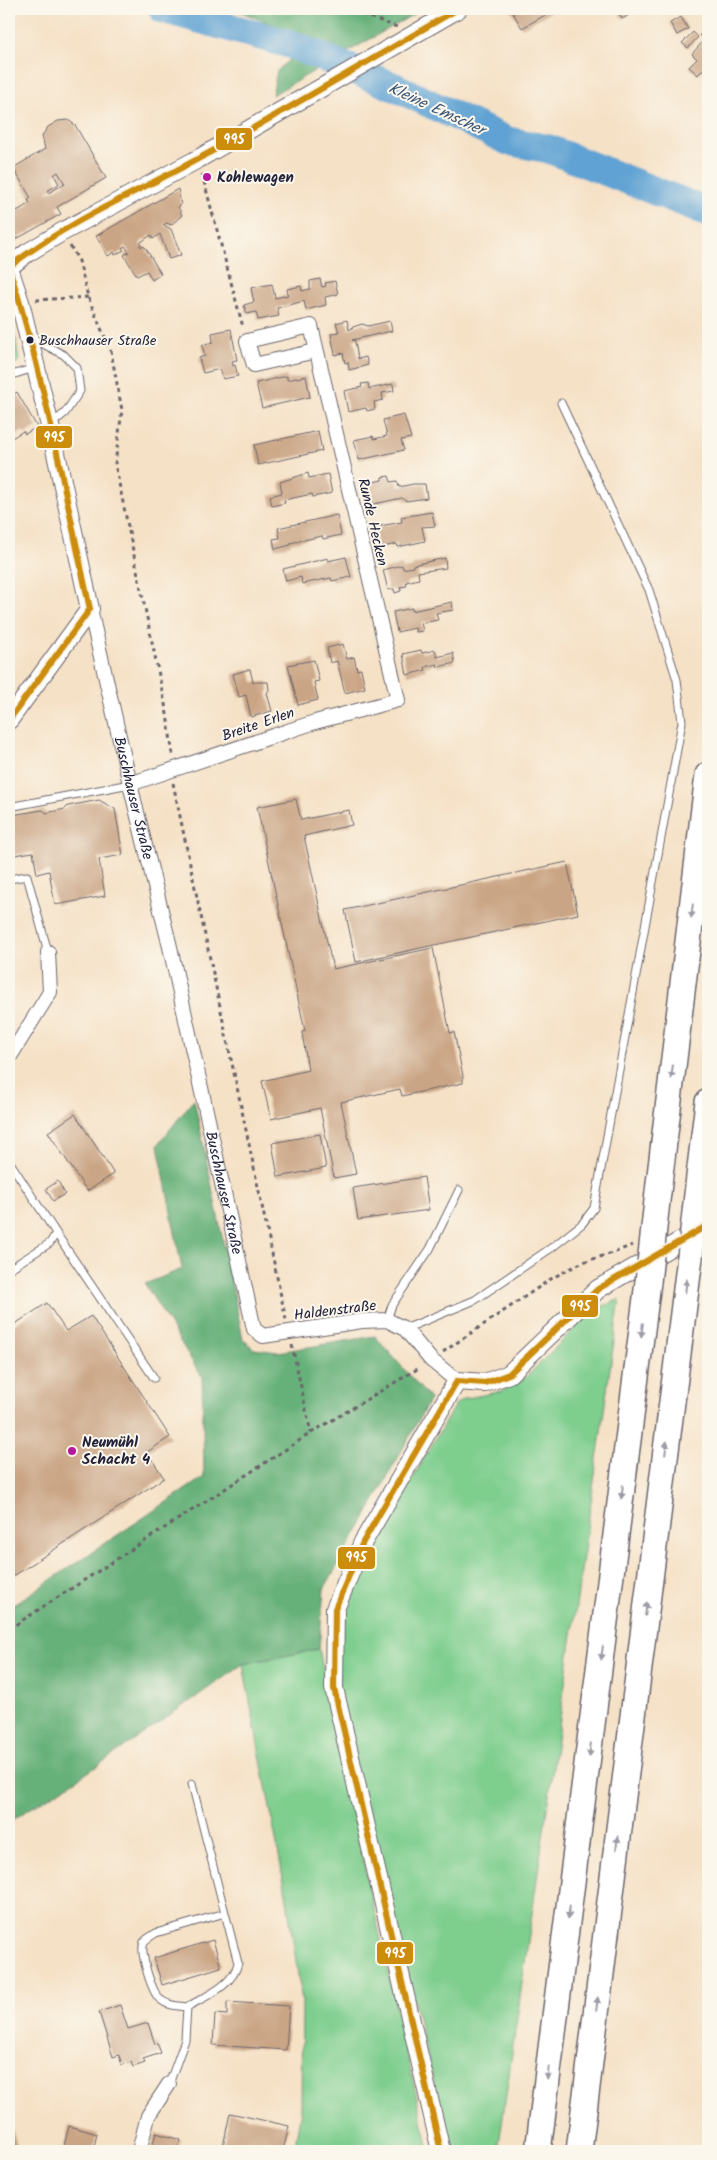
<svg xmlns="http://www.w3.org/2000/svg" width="717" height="2160" font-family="Kalam,sans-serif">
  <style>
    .green { fill: #7ece8e; stroke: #507864 }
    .forest { fill: #66b179; stroke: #446a5a }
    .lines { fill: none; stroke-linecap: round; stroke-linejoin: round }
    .river { stroke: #5ea2d3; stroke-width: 29 }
    .building { fill: #caa585; fill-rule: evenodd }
    .service-casing { stroke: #6c656c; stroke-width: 9 }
    .minor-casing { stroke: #6c656c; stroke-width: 16 }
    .tertiary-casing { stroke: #6c656c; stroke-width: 20 }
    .motorway-casing { stroke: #6c656c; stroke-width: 28 }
    .path { stroke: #6c656c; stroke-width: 3; stroke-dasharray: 4 4; stroke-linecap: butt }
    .service { stroke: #fff; stroke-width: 7 }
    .minor { stroke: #fff; stroke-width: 14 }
    .tertiary { stroke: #fff; stroke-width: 18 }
    .motorway { stroke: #fff; stroke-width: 25 }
    .motorway-bridge-casing { stroke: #6c656c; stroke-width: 28; stroke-linecap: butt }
    .motorway-bridge { stroke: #fff; stroke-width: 25 }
    .bus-1-casing { stroke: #fbf7ec; stroke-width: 10 }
    .bus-1 { stroke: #cc8c0c; stroke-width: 6 }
    .oneway { fill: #9c9ca7 }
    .poi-dot { fill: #b5179e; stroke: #fbf7ec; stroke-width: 2 }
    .bus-dot { fill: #22223b; stroke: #fbf7ec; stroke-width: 2 }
    .labels { text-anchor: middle; stroke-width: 4; stroke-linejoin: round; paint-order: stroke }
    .bus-label { font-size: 14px; fill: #22223b; stroke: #fbf7ec; text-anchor: start }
    .poi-label { font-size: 15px; font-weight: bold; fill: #22223b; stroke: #fbf7ec; text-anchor: start }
    .street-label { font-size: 15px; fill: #22223b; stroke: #fbf7ec }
    .water-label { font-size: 16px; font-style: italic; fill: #3a5578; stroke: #fbf7ec }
    .line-badge { stroke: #fbf7ec; stroke-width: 2 }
    .badge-label { font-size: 14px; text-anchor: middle; font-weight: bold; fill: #fff }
  </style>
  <rect width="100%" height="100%" fill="#fbf7ec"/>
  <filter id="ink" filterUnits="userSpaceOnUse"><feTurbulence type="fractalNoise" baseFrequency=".02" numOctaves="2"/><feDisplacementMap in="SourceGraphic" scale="10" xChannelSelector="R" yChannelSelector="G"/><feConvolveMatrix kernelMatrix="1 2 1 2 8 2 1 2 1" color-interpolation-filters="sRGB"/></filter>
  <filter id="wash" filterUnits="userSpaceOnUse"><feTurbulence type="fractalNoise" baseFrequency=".0096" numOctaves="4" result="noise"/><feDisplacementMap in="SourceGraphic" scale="20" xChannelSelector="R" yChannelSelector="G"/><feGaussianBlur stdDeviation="1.12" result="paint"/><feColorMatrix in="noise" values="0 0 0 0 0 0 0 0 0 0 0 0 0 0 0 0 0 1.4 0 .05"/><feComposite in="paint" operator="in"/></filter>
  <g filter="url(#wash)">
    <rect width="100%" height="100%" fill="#f5e1c6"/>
    <path class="green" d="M9,324L16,340L19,361L9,368Z
      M620,1299L498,2151H451L336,1687L337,1609L455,1405L463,1399L502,1391L525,1378L592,1311Z
      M319,1649L347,1790L429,2151H294L301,2110L302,2002L286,1893L243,1664Z"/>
    <path class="forest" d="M234,9H423L272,95L277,71L310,40Z
      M194,1099L243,1339L254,1349L278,1352L375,1336L430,1399L365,1518L324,1589L319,1649L243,1664L90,1771L9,1822V1608L204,1477L202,1377L145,1284L182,1269L158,1145Z"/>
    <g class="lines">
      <path class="river" d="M163,9L293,45L397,88L508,141L549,149L708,212"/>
    </g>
    <g id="blocks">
      <path class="building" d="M514,9H556L522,28L511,10Z
        M617,9H625L629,15L622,19Z
        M681,17L688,29L677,35L670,23Z
        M708,26V64L698,75L689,67L697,59L692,54L705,39L700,35Z
        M693,32L698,37L688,48L682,43Z
        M68,120L75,125L106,178L57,207L61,214L13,241L9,240V204L11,207L14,205L17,211L30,203L28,200L31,198L13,168L45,149L42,136L48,127L58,121ZM58,172L65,184L48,193L47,191L59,184L54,175Z
        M178,189L181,205L178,207L182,215L171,225L167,223L163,225L171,229L181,255L169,259L160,234L153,239L151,235L141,242L140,246L145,247L161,274L152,280L147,271L137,276L124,255L129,252L125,246L122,248L124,250L115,255L114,252L108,256L96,236Z
        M320,279L322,287L326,286L325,283L335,281L338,294L325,297L326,305L306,310L304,301L277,308L279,316L258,320L256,312L247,314L244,305L254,302L251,288L272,284L275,298L288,295L287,289L301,286L302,291L310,289V281Z
        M347,320L349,330L353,327L362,324L368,326L390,321L392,331L352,340L355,341L358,359L366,357L368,365L349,370L348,362L345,363L343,353L335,355L331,334L339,332L336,323Z
        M231,329L237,360L232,361L233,366L235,365L238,376L223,379L220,369L203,373L199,358L205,356L202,345L213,342L212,333Z
        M287,376V380L306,376L310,397L262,408L256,383Z
        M368,383L369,389L393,384L394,391L382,393L383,400L374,402L375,409L367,411L366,408L348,412L344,391L362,387L361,384Z
        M17,392L37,427L25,434L23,431L9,440V397Z
        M404,415L411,438L401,440L404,450L359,460L354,440L373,436L374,439L387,436L383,420Z
        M318,431L322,451L258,465L254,445Z
        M308,473L309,478L328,474L332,493L313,497L312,494L284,500L285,503L272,506L270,496L282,493L280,482Z
        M389,476L391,482L397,481L399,487L413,484H425L427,498L406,501L402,498L369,505L364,484L382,480V477Z
        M432,512L435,526L422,527L425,541L398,547L397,544L378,548L374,527L402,522L401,517Z
        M337,515L341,535L323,539L322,536L290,543L291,545L275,549L273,539L280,538L278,528Z
        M346,557L351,577L332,581L331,578L302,584L301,577L286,581L283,569L328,558V561Z
        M445,558L446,568L418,572L419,579L406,582L407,586L400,587L401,591L395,593L394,589L388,590L383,570L402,565L403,569L413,567V565Z
        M452,602L453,610L436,613L438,620L421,623L423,631L416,632L415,628L397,632L393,612L412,608V611Z
        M343,644L347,659L354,657L357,670L361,669L365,688L345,693L337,661L330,663L327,648Z
        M421,650L422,653L435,650L437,657L453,653L455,663L438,667L437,664L425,667L426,670L407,675L403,654Z
        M314,660L319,681L314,682L318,700L298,705L288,665Z
        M250,669L253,682H268L269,690L267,693L272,711L251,717L246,695L239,697L233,674Z
        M296,799L301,820L349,810L352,825L304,836L333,969L433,948L450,1033L454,1032L463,1076V1083L402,1096L400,1089L341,1102L356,1174L334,1178L320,1108L271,1119L262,1081L308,1070L302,1032L305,1031L257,807Z
        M99,800L115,809L123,855L99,859L105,896L55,905L49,871L37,874L33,852L9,856V819L11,815L43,810L46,813L65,809L68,806Z
        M567,862L578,914L356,962L345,910Z
        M75,1114L114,1174L87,1191L48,1132Z
        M320,1134L326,1168L278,1177L272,1143Z
        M424,1177L429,1210L358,1220L353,1188Z
        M58,1181L65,1194L53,1201L46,1189Z
        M47,1303L66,1331L91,1316L170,1437L147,1452L164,1478L9,1579V1328Z
        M213,1940L221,1967L162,1985L154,1958Z
        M227,2002L289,2006L286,2050L213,2045L215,2014L227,2015Z
        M120,2005L128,2029L148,2023L155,2044L157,2043L161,2053L143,2059L145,2063L133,2067L131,2062L122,2065L119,2055L113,2057L99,2012Z
        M230,2113L289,2126L283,2151H222Z
        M9,2119L19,2151H9Z
        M69,2126L97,2134L93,2151L63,2150Z
        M156,2133L181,2140L177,2151H151Z"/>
    </g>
  </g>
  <g filter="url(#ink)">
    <use href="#blocks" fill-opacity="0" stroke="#6c656c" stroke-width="1"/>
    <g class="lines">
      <defs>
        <path id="service" d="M30,337L64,355L77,368L80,391L65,413L50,425
          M9,376L34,368
          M9,807L130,784
          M9,879L27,876L48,952
          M9,1161L56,1233L50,1243L9,1269
          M56,1233L154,1378
          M387,1320L392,1305L430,1249L459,1190
          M405,1329L475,1300L554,1246L582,1224L594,1208L682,722L677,680L649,590L561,403
          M192,1784L225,1913
          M169,2084L185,2040L187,2007C178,2006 168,2006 161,2000C152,1995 139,1951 144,1942C147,1938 152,1936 156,1933L225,1913L238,1963C233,1986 206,1996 187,2007"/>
        <g id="minor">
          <path id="s1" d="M90,609L130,784L170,947L254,1329L263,1336L362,1321L387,1320L405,1329L431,1360L457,1381"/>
          <path d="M130,784L315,722L398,700L311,326L247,341L254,365L316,351"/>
          <path d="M9,1058L50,992L48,952"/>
          <path d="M139,2151L148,2116L169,2084"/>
        </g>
        <path id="tertiary" d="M9,267L27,253L62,232L198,159L458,9
          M9,268L20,302L50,426L90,609L9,720
          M441,2151L334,1688L335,1609L363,1542L457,1381L485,1383L509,1374L598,1289L708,1225"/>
        <path id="motorway" d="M700,1168L708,1102
          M658,1192L708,775
          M538,2151L648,1282
          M579,2151L690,1257"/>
      </defs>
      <use href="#service" class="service-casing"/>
      <use href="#minor" class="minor-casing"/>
      <use href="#tertiary" class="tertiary-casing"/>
      <use href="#motorway" class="motorway-casing"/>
      <path class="path" d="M348,9L397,27
        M202,174L243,327
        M70,246L79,261L88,297L111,352L122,410L115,464L167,714L173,756
        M36,300L88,297
        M173,783L286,1320
        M292,1345L311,1433
        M443,1352L554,1277L583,1262L616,1252L632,1245
        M9,1629L311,1433L419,1368"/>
      <use href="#service" class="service"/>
      <use href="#minor" class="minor"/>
      <use href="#tertiary" class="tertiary"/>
      <use href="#motorway" class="motorway"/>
      <defs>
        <path id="motorway-bridge" d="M690,1257L700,1168
          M648,1282L658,1192"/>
      </defs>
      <use href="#motorway-bridge" class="motorway-bridge-casing"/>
      <use href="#motorway-bridge" class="motorway-bridge"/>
      <defs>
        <path id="bus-1" d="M9,267C65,223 133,194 196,160C284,112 371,59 458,9
          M9,268C45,379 65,495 90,609
          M9,720L90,609
          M457,1381L485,1383L509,1374L598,1289L708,1225
          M441,2151L334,1688L335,1609L363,1542L457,1381"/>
      </defs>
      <use href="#bus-1" class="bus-1-casing"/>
      <use href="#bus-1" class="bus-1"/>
    </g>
    <defs><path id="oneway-solid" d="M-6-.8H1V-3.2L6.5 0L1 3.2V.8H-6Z" transform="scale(1.25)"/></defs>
    <g class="oneway">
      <use href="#oneway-solid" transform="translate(692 911) rotate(97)"/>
      <use href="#oneway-solid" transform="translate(672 1072) rotate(97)"/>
      <use href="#oneway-solid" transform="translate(686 1286) rotate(-83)"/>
      <use href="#oneway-solid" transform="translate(642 1330) rotate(97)"/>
      <use href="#oneway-solid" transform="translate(666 1448) rotate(-83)"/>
      <use href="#oneway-solid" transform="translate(622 1492) rotate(97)"/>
      <use href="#oneway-solid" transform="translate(646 1609) rotate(-83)"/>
      <use href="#oneway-solid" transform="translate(602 1653) rotate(97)"/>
      <use href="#oneway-solid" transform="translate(590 1750) rotate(97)"/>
      <use href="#oneway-solid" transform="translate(617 1843) rotate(-83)"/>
      <use href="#oneway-solid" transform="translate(569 1912) rotate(97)"/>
      <use href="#oneway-solid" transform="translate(597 2004) rotate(-83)"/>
      <use href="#oneway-solid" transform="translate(548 2073) rotate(97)"/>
    </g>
  </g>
  <g class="poi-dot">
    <circle cx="207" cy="177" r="5"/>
    <circle cx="72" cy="1451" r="5"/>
  </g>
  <circle class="bus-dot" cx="30" cy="340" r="4.5"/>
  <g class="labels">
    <g class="bus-label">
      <text x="39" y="345">Buschhauser Straße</text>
    </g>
    <g class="poi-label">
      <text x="217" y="182">Kohlewagen</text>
      <text x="82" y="1447">Neumühl<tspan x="82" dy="17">Schacht 4</tspan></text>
    </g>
    <g class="street-label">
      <text transform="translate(373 522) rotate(77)" y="5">Runde Hecken</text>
      <text transform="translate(258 724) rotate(-19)" y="5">Breite Erlen</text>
      <text dy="5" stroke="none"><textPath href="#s1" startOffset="194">Buschhauser Straße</textPath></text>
      <text dy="5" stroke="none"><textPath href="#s1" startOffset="599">Buschhauser Straße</textPath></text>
      <text transform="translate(335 1310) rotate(-7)" y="5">Haldenstraße</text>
    </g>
    <g class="water-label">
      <text transform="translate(437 108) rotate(25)" y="6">Kleine Emscher</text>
    </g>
  </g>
  <g class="line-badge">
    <rect x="215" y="127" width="38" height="24" rx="5" fill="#cc8c0c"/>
    <rect x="35" y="425" width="38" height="24" rx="5" fill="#cc8c0c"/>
    <rect x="561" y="1294" width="38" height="24" rx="5" fill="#cc8c0c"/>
    <rect x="337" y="1546" width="39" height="24" rx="5" fill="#cc8c0c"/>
    <rect x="376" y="1941" width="38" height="24" rx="5" fill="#cc8c0c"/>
  </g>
  <g class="badge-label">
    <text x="234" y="144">995</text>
    <text x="54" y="442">995</text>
    <text x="580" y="1311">995</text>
    <text x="356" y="1562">995</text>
    <text x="395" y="1958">995</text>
  </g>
  <rect width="717" height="2160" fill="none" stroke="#fbf7ec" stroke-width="30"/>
</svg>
